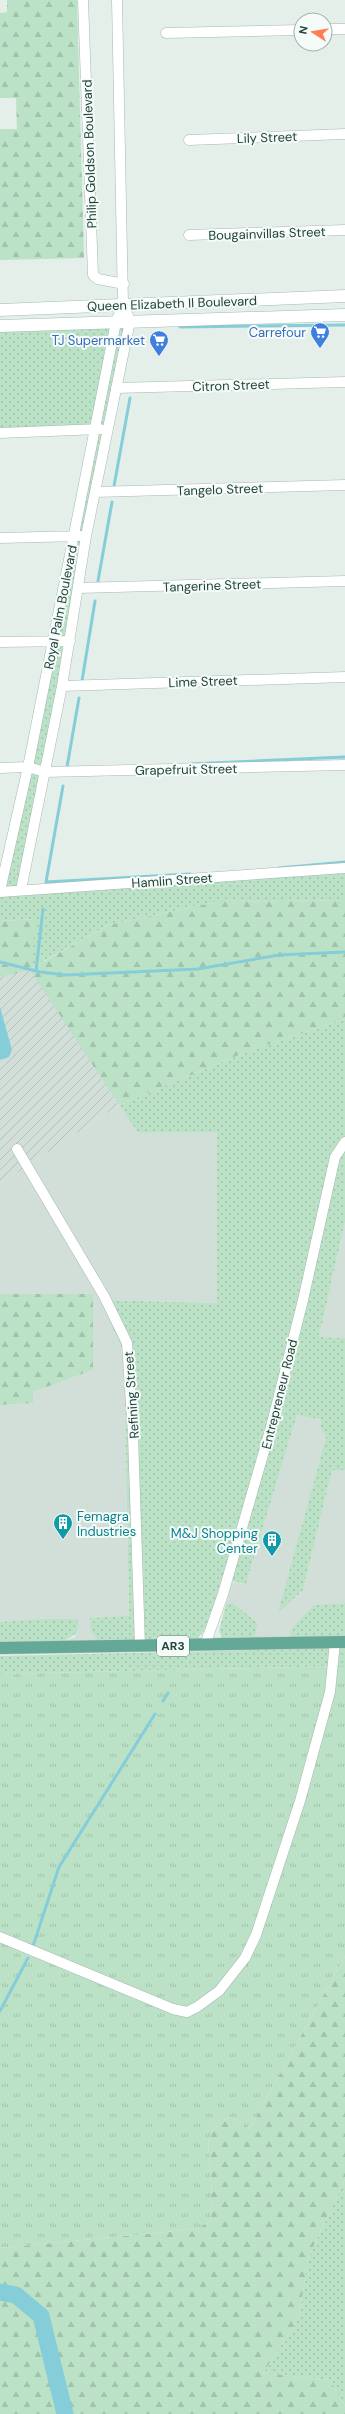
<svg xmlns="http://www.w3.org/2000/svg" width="345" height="2414" font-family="'DM Sans',sans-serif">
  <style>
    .built { fill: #d2dfd9 }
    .industrial { fill: url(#industrial-furrows) }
    .grass { fill: url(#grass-dots) }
    .forest { fill: url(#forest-firs) }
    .park { fill: url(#park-tufts) }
    .water { fill: #86cdda }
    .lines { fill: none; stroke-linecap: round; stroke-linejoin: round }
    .stream { stroke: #86cdda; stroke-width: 3 }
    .river { stroke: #86cdda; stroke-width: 17 }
    .street-casing { stroke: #a6b8b2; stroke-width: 11 }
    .secondary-casing { stroke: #a1bcb3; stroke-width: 13 }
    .primary-casing { stroke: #c1cac8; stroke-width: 13 }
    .street { stroke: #fff; stroke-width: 10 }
    .secondary { stroke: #fff; stroke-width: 12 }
    .primary { stroke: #64a998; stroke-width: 12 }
    .labels { text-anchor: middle; stroke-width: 4; stroke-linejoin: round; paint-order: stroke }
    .shield { fill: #f5fbf8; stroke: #617a73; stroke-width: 1 }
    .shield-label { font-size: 12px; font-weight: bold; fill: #21433a }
    .street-label { font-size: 13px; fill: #21433a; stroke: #f5fbf8 }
    .shop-label { font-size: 13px; fill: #366cbe; stroke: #f5fbf8; text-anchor: end }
    .culture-label { font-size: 13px; fill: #0d838f; stroke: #f5fbf8; text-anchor: start }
  </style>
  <defs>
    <pattern id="industrial-furrows" width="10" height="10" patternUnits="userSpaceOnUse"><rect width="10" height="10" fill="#d2dfd9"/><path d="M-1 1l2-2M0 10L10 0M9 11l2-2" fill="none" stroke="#b4c1bb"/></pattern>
    <pattern id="grass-dots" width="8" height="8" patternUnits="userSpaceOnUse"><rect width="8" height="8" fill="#bbe2c6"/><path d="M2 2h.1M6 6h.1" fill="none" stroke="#a0c3ab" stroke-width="1.8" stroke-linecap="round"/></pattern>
    <pattern id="forest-firs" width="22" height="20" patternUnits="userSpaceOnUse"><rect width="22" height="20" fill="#bbe2c6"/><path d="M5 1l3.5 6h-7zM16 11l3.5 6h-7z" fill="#a0c3ab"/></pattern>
    <pattern id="park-tufts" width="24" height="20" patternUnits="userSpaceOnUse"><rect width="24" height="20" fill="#bbe2c6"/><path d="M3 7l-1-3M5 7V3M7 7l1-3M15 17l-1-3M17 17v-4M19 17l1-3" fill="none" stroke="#a0c3ab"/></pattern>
  </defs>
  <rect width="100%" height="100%" fill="#e4efea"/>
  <path class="built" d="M119,1105L138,1133L217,1132V1303L100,1300L124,1353L129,1616L91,1631L97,1640L64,1641L75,1637L78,1619L0,1622V1405L33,1403V1392L93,1370V1294H0V1184Z
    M345,1222V1338L319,1337Z
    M297,1415L321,1420V1429L326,1437L279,1612L303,1590L332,1469L345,1470V1603L313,1605L290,1630L291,1637H255L258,1623L233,1603L226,1604L232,1582L246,1584Z"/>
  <path class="industrial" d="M30,969L119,1105L0,1184V977Z"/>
  <path class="grass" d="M130,321L21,890L345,868V900L216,902L108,925L30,969L35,919L0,921V891L94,430L0,433V329Z
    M345,1019V1222L319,1337L345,1338V1470H332L303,1590L278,1613L326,1437L321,1429V1420L297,1415L246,1584L222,1579L207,1628L198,1638L97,1640L91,1631L90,1618L129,1616L124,1353L100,1300L217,1303V1132L138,1133L119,1105L246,1052Z
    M233,1603L258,1623L255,1637L222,1638L219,1631L226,1604Z
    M345,1603V1636L291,1637L290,1630L313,1605Z
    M41,1619H78L77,1633L64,1641L0,1642V1622Z
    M345,1648V1666L0,1674V1656Z
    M345,2179V2406L330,2380L263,2373L299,2318L308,2258Z"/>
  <path class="forest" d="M7,0H77L84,258L0,260V129H17L16,98H0V13L7,12Z
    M345,900V1019L246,1052L119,1105L30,970L0,977V921L36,919L31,969L108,925L216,902Z
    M0,1294H93V1370L33,1392V1403L0,1405Z
    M345,1956V2179L308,2258L299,2318L263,2373L330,2380L345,2406V2414H0V2248L196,2229L210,2221L212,2197L208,2141L217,2125L230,2117L250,2128Z"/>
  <path class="park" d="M345,1666V1956L250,2128L230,2117L217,2125L208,2141L212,2197L210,2221L196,2229L0,2248V1674Z"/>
  <path class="water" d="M0,1007L12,1050L9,1057L0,1060Z"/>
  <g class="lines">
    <path class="stream" d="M180,327L345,325
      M114,486L130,398
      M98,581L112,502
      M82,681L95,601
      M189,764L345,757
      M69,767H67L79,698
      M63,786L46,882L190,874
      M279,868L345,862
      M0,962L40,972L66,975L198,969L279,955L345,952
      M36,971L43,909
      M163,1701L168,1693
      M33,1946L59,1867L155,1714
      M0,2011L28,1958"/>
    <path class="river" d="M0,2292L16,2295L41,2316L65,2414"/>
    <defs>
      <path id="street" d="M83,0L93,275L98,279L124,284
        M325,29H345
        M166,33L301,30
        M189,140L345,134
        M189,235L345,230
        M116,388L345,382
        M0,433L100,429
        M95,492L345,485
        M0,538L80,536
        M78,588L345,581
        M0,642L70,641
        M62,686L345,677
        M0,768L28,767L45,772L345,765
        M21,890L62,686L86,536L130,321L123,304
        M0,891L28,767L116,322L123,304L117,0
        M0,892L345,868
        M17,1149L104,1296L127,1343L133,1435L140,1646
        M205,1645L223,1594L271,1427L303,1300L335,1157L345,1142
        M0,1937L173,2009L187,2012L197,2007L219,1991L245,1958L256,1935L300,1801L330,1692L335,1642"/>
      <path id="secondary" d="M0,310L345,296
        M0,326L345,315"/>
      <path id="primary" d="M0,1648L345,1642"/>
    </defs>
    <use href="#street" class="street-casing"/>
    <use href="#secondary" class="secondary-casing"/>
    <use href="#primary" class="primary-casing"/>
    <use href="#street" class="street"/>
    <use href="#secondary" class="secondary"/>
    <use href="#primary" class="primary"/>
  </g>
  <defs>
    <symbol id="supermarket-pin" viewBox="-11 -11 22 30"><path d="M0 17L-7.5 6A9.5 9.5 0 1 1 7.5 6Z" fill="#3f7fe0" stroke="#f5fbf8"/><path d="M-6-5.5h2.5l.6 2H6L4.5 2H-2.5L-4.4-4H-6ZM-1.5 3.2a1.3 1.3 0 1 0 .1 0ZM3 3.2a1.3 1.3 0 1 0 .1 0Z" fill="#fff"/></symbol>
    <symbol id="building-pin" viewBox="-11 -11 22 30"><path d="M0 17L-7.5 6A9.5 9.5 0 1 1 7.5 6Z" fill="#0f9aa8" stroke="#f5fbf8"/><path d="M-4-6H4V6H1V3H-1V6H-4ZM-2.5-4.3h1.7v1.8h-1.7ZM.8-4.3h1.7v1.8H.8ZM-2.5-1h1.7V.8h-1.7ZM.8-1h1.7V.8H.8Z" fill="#fff"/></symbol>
  </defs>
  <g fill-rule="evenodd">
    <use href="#supermarket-pin" x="309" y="321" width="22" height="30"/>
    <use href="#supermarket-pin" x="148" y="329" width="22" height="30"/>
    <use href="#building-pin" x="52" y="1512" width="22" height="30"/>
    <use href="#building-pin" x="261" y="1529" width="22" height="30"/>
  </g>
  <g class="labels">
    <rect class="shield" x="157" y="1636" width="32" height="20" rx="3"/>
    <g class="shield-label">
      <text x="173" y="1650">AR3</text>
    </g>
    <g class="street-label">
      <text transform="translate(267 137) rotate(-2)" y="5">Lily Street</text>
      <text transform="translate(89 154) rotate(-92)" y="5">Philip Goldson Boulevard</text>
      <text transform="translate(267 233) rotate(-2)" y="5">Bougainvillas Street</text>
      <text transform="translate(172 303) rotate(-2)" y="5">Queen Elizabeth II Boulevard</text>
      <text transform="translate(231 385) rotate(-2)" y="5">Citron Street</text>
      <text transform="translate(220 489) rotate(-2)" y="5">Tangelo Street</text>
      <text transform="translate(212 585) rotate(-2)" y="5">Tangerine Street</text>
      <text transform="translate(60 607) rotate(-79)" y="5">Royal Palm Boulevard</text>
      <text transform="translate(203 681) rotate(-2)" y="5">Lime Street</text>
      <text transform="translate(186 769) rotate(-1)" y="5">Grapefruit Street</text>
      <text transform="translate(172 880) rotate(-4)" y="5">Hamlin Street</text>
      <text transform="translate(279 1394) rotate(-76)" y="5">Entrepreneur Road</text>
      <text transform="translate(131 1395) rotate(-94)" y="5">Refining Street</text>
    </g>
    <g class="shop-label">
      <text x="306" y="337">Carrefour</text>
      <text x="145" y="345">TJ Supermarket</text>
    </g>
    <g class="culture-label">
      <text x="77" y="1521">Femagra<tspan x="77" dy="15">Industries</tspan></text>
      <text x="258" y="1538" text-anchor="end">M&amp;J Shopping<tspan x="258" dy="15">Center</tspan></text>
    </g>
  </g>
  <g transform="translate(313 32) rotate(282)"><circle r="19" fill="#f5fbf8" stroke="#a0b1ac"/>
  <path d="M0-3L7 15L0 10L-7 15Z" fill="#ff7d52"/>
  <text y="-6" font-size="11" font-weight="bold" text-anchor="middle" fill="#21433a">N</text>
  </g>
</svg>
